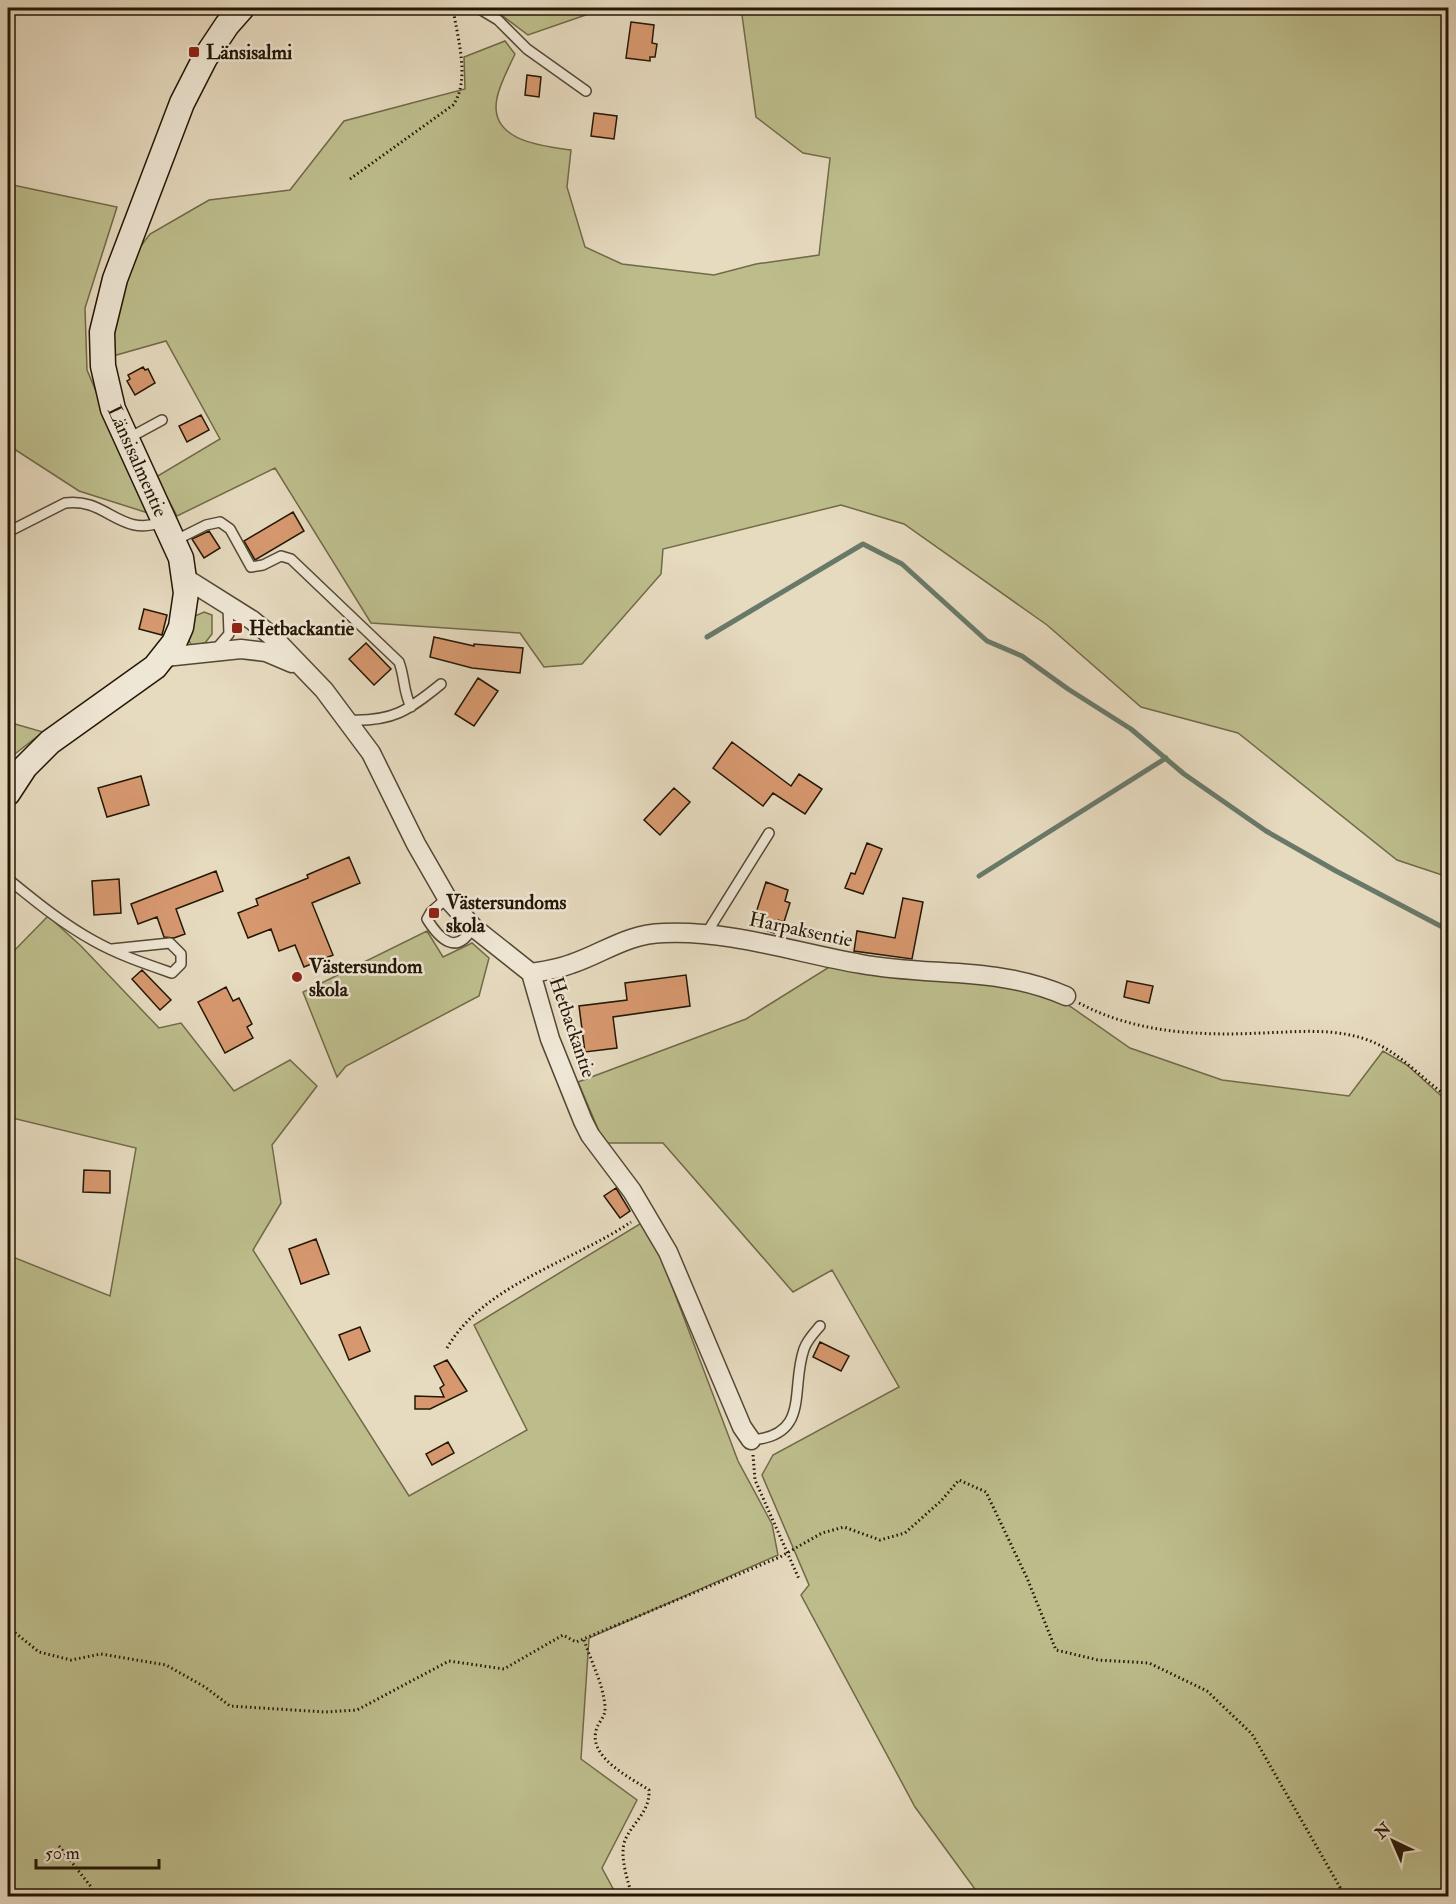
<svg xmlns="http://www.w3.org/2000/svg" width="1456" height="1904" font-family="'IM FELL Double Pica',serif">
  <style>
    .green { fill: #bdbd8c; stroke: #706a48; stroke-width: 1.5 }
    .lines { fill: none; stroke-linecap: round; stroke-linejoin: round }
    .stream { stroke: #697969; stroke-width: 5 }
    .building { fill: #d7986f; stroke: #241705; stroke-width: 1.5 }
    .lane-casing { stroke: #544834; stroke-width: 12 }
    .street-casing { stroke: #544834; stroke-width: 21 }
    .secondary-casing { stroke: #241705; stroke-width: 27 }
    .path { stroke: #241705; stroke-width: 3; stroke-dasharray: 1.5 3; stroke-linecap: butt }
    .lane { stroke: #efe7d5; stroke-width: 9 }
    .street { stroke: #efe7d5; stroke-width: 18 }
    .secondary { stroke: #efe7d5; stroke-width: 24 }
    .poi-dot { fill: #8f2418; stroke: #efe7d5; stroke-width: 2 }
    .labels { text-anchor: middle; stroke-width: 5; stroke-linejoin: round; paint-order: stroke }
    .poi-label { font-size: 20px; font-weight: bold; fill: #241705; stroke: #efe7d5; text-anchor: start }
    .street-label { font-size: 20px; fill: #241705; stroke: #efe7d5 }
  </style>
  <rect width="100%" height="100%" fill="#e6dabf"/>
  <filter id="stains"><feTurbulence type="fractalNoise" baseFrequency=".00333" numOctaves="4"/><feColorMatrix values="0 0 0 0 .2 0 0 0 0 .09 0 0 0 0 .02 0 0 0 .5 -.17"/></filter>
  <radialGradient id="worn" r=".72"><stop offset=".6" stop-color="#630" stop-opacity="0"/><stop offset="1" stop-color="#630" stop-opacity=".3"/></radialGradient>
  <path class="green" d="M492,8H606L528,35Z
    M741,8H1448V877L1397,860L1238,733L1141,707L1047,625L904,524L841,505L663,549L661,574L582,664L544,667L520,633L371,623L275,468L177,516L156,477L220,439L166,341L113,356V315L134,255L150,234L209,200L290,190L344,121L465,89L464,57L505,41L515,54C509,67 500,83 497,98C488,141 542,146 571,150L567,187L585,247L622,264L714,275L756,264L819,255L830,158L803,153L756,117Z
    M8,184L117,207L85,308L87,370L148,513L79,491L8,445Z
    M204,612L212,615V634L205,643L192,646L187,637L195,616Z
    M8,722L43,732L11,757L8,752Z
    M48,916L81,946L159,1028L181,1023L234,1091L290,1060L317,1086L272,1145L281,1203L253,1250L409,1496L527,1430L474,1325L643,1222L661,1257L738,1461L772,1524L778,1555L589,1638L581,1759L637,1800L602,1868L617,1896H8V1255L110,1296L136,1148L8,1117V957Z
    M427,931L443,957L472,943L489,958L479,996L346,1066L337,1077L303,992Z
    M834,964L1022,986L1061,1000L1130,1048L1222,1080L1349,1096L1383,1051L1407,1065L1448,1102V1896H980L915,1807L801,1595L809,1585L762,1475L773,1455L899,1387L832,1270L793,1292L663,1143H604L578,1082L746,1019Z"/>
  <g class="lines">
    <path class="stream" d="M707,637L863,544L902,564L987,641L1022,656L1068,689L1131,729L1184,774L1266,831L1336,871L1448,930
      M979,876L1166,758"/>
  </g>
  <path class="building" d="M631,22L654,25L652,43L657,44L655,57H650V61L626,58Z
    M527,75L541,77L539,97L525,95Z
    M594,113L617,116L614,139L591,136Z
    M143,367L145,370L148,369L155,383L135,395L127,381L130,379L128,375Z
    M201,415L209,430L187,442L179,426Z
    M293,512L304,531L255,560L244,541Z
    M209,531L220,548L204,558L192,539Z
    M144,609L167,615L162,635L139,629Z
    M434,637L474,646V644L523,648L520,673L472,668L430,657Z
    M366,643L391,669L374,685L349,659Z
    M478,678L498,691L474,726L455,714Z
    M732,742L791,786L799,774L822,789L805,814L773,793L763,806L713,768Z
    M141,776L149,805L107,817L98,788Z
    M674,788L690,802L660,835L644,820Z
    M867,843L882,849L863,894L845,888L851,873L855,874Z
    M349,857L360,883L312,903L333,955L304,967L295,945L279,951L271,929L248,938L238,913L258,905L256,899L308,878L307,875Z
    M216,871L223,891L176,909L185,934L174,938L164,937L157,917L138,924L131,904Z
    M119,879L121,913L94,915L92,881Z
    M766,882L788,890L785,901L790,903L784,922L778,920L774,933L752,925Z
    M903,898L923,902L912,959L854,951L857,931L895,938Z
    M142,970L171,1000L160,1010L132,979Z
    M686,975L690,1006L613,1017L617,1048L585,1052L579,1006L627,1000L625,983Z
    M1127,981L1153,986L1149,1003L1124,997Z
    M226,987L233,1001L239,998L252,1024L247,1027L253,1038L225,1053L198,1002Z
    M84,1170L110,1171V1193L83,1192Z
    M616,1188L630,1211L620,1218L604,1196Z
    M316,1239L329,1274L301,1284L289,1249Z
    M360,1327L370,1351L349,1360L339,1335Z
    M820,1342L849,1356L841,1371L813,1357Z
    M447,1360L467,1391L430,1409H415V1396L444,1397L440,1388L444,1385L434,1366Z
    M448,1442L454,1453L432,1465L426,1454Z"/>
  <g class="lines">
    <defs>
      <path id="lane" d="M478,8L498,20L527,49L586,91
        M127,439L162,420
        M8,532L65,503C106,497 120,538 162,522
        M174,541L206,525L220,522L230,529L251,567L263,565L281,556L291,559L399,662C405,678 403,691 411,707
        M217,648L229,634L228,607
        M348,720C392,722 408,711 441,684
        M8,879C35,901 63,924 94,941C119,955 146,964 172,973L181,964V954L170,943L112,949
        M447,898L431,912L427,919C440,940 457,956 473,927
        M706,934L769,833
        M751,1440C811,1436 790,1389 804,1349C807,1340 814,1333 820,1326"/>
      <path id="street" d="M185,578L252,620L274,638L324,690L371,753L416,844L447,898L473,927L531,973L550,1039L583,1121L590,1135L632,1191L668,1252L742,1427L751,1440
        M165,657L241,649L266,652L292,663
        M531,973C544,971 558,969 571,964C604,953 626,934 664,933C731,930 796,953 861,964C932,977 998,966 1066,996"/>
      <path id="secondary" d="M8,793L25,767L50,742L155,667L174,643L181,627L186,593L181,558L113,409L103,366L102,332L115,279L182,103L205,58L227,25L242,8"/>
    </defs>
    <use href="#lane" class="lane-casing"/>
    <use href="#street" class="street-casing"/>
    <use href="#secondary" class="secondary-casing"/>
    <path class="path" d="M350,179L453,105C471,80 457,37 453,8
      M1079,1003C1135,1033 1199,1036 1262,1033C1295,1032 1329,1028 1362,1038C1398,1049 1419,1077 1448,1097
      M447,1348C483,1285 574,1261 631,1222
      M753,1455L755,1480L799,1579
      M8,1627L39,1652L71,1660L101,1654L166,1665L205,1687L230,1706L325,1712L357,1710L449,1661L504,1669L563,1635L576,1642L780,1557L822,1533L844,1527L880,1540L905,1533L941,1501L959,1480L986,1492L1027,1578L1056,1650L1098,1660L1149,1663L1207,1691L1252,1734L1345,1896
      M584,1640C591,1661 603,1684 605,1706C606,1718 598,1721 596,1731C589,1758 631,1778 649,1790C650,1812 633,1822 625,1840C619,1856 628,1881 632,1896
      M59,1846L92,1888L90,1896"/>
    <use href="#lane" class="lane"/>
    <use href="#street" class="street"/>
    <use href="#secondary" class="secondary"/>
  </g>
  <g class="poi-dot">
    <rect x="188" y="46" width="12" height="12" rx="3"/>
    <rect x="231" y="622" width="12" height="12" rx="3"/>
    <rect x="428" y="907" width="12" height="12" rx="3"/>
    <circle cx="297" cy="977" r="6"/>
  </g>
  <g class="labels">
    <g class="poi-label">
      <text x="206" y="59">Länsisalmi</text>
      <text x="249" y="635">Hetbackantie</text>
      <text x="446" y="909">Västersundoms<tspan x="446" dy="23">skola</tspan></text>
      <text x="309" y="973">Västersundom<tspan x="309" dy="23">skola</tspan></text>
    </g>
    <g class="street-label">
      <text transform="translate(138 461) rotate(66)" y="7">Länsisalmentie</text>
      <text transform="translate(801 929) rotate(12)" y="7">Harpaksentie</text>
      <text transform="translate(573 1027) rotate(71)" y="7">Hetbackantie</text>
    </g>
  </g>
  <rect width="1456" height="1904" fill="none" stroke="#e6dabf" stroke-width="30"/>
  <rect x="9" y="9" width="1438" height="1886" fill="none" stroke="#241705" stroke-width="3"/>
  <rect x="15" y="15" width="1426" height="1874" fill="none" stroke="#241705" stroke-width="1.5"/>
  <g transform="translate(1393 1841) rotate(316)" stroke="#efe7d5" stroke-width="4.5" paint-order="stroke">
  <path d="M0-4.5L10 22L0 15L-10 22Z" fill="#241705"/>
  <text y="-9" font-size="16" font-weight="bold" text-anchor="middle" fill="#241705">N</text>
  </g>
  <path d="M36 1859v9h123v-9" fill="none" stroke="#241705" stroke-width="3"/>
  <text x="45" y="1859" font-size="18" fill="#241705" stroke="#efe7d5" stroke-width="4.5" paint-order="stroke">50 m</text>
  <rect width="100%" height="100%" filter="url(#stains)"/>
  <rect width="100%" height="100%" fill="url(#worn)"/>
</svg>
